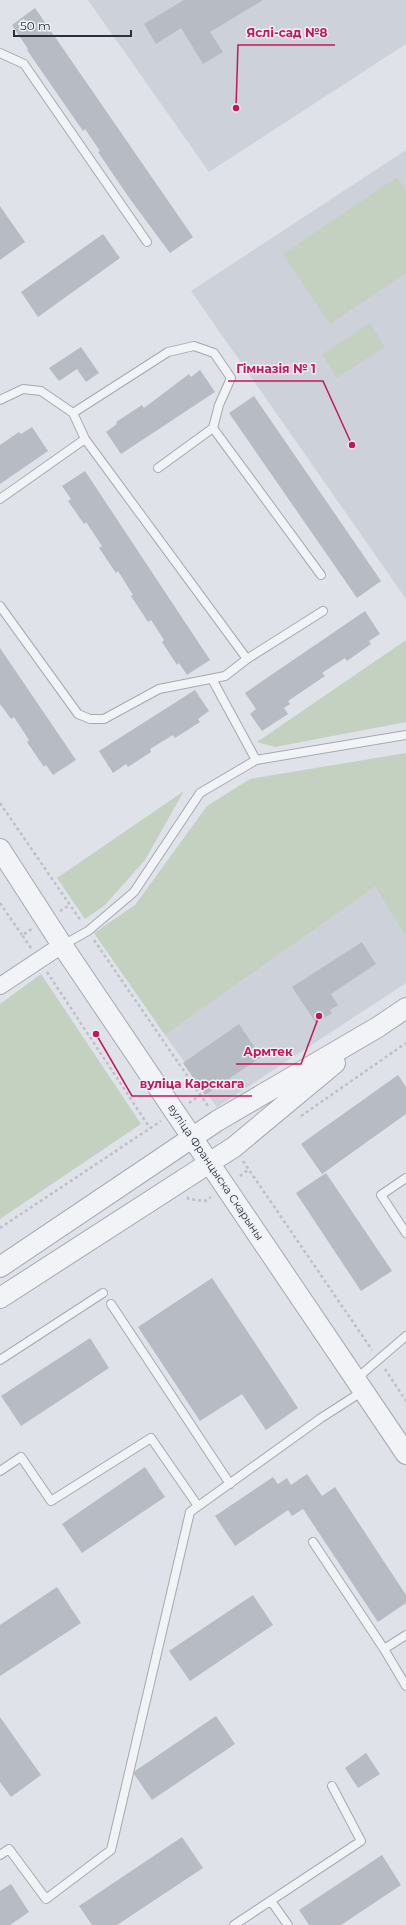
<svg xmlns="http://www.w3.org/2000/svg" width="406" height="1925" font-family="Montserrat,sans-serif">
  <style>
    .built { fill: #cdd1da }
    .green { fill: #c4d1c0 }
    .building { fill: #b6bbc4 }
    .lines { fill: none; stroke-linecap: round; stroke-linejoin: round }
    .service-casing { stroke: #a4a9b2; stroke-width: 10 }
    .minor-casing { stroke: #a4a9b2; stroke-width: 18 }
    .tertiary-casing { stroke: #a4a9b2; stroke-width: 22 }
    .path { stroke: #bdc0c6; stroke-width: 2.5; stroke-dasharray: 3 3; stroke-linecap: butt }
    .service { stroke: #f1f3f6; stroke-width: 8 }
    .minor { stroke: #f1f3f6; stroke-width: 16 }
    .tertiary { stroke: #f1f3f6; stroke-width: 20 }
    .labels { text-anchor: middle; stroke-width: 3; stroke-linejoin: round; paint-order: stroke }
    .street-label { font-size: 11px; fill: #28303e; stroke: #eef1f5 }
    .leader { fill: none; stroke: #c2185b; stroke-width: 1.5 }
    .callout-dot { fill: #c2185b; stroke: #eef1f5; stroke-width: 1.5 }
    .callout-label { font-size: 12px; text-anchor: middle; font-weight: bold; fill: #c2185b; stroke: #eef1f5; stroke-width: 3; stroke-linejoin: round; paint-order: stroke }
  </style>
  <rect width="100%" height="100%" fill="#dfe2e8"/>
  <path class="built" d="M88,0H406V44L209,172Z
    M406,150V599L191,291Z
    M375,887L406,937V983L217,1107L165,1035Z"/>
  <path class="green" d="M397,177L406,190V273L330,324L283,254Z
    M370,323L385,347L337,378L322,354Z
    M406,640V722L275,747L257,742Z
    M406,753V937L375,887L165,1035L94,933L135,905L207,806L250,779Z
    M184,791L145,860L105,905L85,919L57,878Z
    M41,974L141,1124L0,1219V1004Z"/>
  <path class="building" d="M184,0H263L210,32L223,52L203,64L181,28L156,44L144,24Z
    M35,8L193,237L170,253L130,199L98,152L100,151L85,129L83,131L27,50L28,49L12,25Z
    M0,206L25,242L0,260Z
    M103,234L120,258L38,317L21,292Z
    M81,347L99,373L86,382L77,369L59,381L49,368Z
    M200,370L215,392L121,454L106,432L117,424L116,422L142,405L144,408L189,374L191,377Z
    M254,396L381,581L357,598L229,413Z
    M32,427L48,451L0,484V445L19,432L21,434Z
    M85,471L210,660L187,675L179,663L177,665L162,642L164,640L151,620L148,622L131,596L133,595L118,571L116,573L99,548L102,546L86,522L84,524L68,501L71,499L62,486Z
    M365,611L380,634L369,641L371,644L347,661L345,658L322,673L325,676L288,701L290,704L284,708L288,714L262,731L250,714L256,709L245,693Z
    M0,648L76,760L53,775L46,765L44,767L27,742L29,740L14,717L11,719L0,704Z
    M195,690L209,711L198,719L200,722L175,738L173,735L150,749L151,752L128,767L126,764L113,773L99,751Z
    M362,942L376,964L331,994L338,1005L330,1010L332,1013L316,1023L292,987Z
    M239,1024L261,1057L205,1095L183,1063Z
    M398,1075L406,1087V1114L322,1174L301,1144Z
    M326,1173L392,1271L361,1291L296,1193Z
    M212,1278L298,1408L266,1430L242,1394L200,1421L138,1327Z
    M90,1338L109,1368L21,1426L1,1396Z
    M145,1467L165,1497L82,1553L62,1524Z
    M307,1474L322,1496L335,1487L406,1595V1603L378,1622L303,1509L292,1516L288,1510L235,1546L215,1516L273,1477L278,1484L287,1478L291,1485Z
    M57,1587L81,1623L0,1676V1625Z
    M253,1595L273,1625L190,1681L169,1651Z
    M216,1716L235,1744L152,1800L134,1774L135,1771Z
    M0,1717L41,1775L11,1797L0,1782Z
    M366,1753L380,1774L358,1788L345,1768Z
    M182,1837L203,1868L117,1925H92L79,1906Z
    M382,1855L401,1885L341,1925H309L299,1910Z
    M11,1884L29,1912L10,1925H0V1891Z"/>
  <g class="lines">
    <defs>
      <path id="service" d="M0,53L24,64L147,242
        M0,400L23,389L41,391L73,413L85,439L247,659L323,611
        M73,413L168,352L194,346L214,353L231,378L219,405L213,428
        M158,468L213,428L321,575
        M0,499L85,439
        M0,606L78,714L90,719H104L159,689L225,676L247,659
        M212,679L256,760
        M63,945L88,931L134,892L200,793L256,760L406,735
        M406,1178L381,1195L406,1233
        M111,1304L230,1484
        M0,1360L103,1293
        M356,1379L406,1336
        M0,1471L21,1457L51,1501L151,1438L198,1506
        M313,1542L384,1649L406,1686
        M384,1649L406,1635
        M0,1855L9,1849L46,1899L111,1850L190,1512L321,1418L363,1391
        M271,1901L288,1925
        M234,1925L361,1841L332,1786"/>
      <path id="minor" d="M0,986L62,945"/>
      <path id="tertiary" d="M0,849L62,945L406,1454
        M0,1267L217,1121L378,1027L406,1008
        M0,1298L234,1147L335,1063"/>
    </defs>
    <use href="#service" class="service-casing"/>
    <use href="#minor" class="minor-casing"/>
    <use href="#tertiary" class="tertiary-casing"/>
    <path class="path" d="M0,803L81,921
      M0,903L22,935
      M60,911L70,905
      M94,940L208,1106
      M31,948L22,935L32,929
      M47,972L150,1128
      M189,1103L200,1095
      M301,1116L406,1043
      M243,1161L372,1350
      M240,1176L249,1169
      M187,1197L189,1199L205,1201L211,1197
      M0,1228L161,1121
      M385,1369L406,1401"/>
    <use href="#service" class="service"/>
    <use href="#minor" class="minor"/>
    <use href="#tertiary" class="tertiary"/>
  </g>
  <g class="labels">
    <g class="street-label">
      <text transform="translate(216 1172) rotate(56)" y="4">вуліца Францыска Скарыны</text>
    </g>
  </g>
  <path class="leader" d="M236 108L238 45H335M352 445L323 381H228M319 1016L301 1064H236M96 1034L132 1096H252"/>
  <g class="callout-dot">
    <circle cx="236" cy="108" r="4"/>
    <circle cx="352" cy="445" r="4"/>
    <circle cx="319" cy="1016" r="4"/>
    <circle cx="96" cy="1034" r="4"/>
  </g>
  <g class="callout-label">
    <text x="287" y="37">Яслі-сад №8</text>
    <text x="276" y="373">Гімназія № 1</text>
    <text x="268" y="1056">Армтек</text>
    <text x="192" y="1088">вуліца Карскага</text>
  </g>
  <path d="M14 30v6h117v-6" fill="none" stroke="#28303e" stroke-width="2"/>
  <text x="20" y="30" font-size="12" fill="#28303e" stroke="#eef1f5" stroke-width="3" paint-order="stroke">50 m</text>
</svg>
